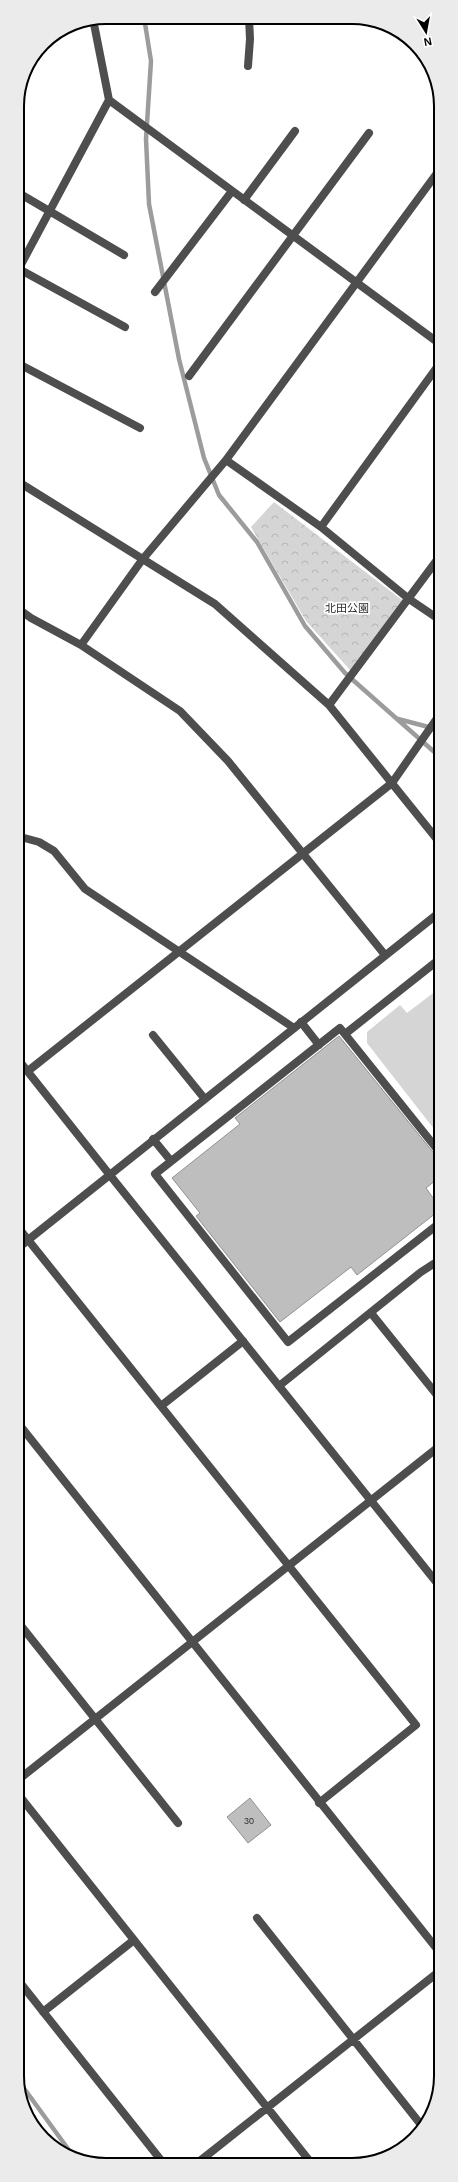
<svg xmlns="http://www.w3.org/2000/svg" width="458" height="2182" font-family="Arial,'Noto Sans JP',sans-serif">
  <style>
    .grass { fill: #d5d5d5 }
    .forest { fill: url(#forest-crowns) }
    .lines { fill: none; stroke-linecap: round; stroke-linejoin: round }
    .stream { stroke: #9c9c9c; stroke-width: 4.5 }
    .building { fill: #bebebe; stroke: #929292 }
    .service { stroke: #4e4e4e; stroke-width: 8 }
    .minor { stroke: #4e4e4e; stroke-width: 8 }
    .tertiary { stroke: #4e4e4e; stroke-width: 8 }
    .labels { text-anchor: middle; stroke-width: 3.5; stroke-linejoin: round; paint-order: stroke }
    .number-label { font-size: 9px; fill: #303030 }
    .park-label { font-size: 11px; fill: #2c2c2c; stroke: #fff }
    .rim { fill: none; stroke: #000; stroke-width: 2 }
  </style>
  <defs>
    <pattern id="forest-crowns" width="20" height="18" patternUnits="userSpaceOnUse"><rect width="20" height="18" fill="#d5d5d5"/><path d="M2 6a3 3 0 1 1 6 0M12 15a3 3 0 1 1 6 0" fill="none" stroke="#b5b5b5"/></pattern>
  </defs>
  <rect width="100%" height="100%" fill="#fff"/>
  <path class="grass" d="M441,987V1138L367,1043V1032L400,1005L407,1013Z"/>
  <path class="forest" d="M274,502L402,600L350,670L306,621L251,527Z"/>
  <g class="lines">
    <path class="stream" d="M144,17L151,61L146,139L149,204L179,359L204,458L219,495L257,542L305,626L345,673L440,757
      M398,719L440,730
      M18,2080L71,2153"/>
  </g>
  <path class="building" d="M339,1036L441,1162V1176L426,1188L441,1209L357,1275L351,1267L280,1322L196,1216L200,1213L172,1178L240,1124L235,1118Z
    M250,1798L271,1825L248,1843L227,1817Z"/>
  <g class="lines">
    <path class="service" d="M301,1022L319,1045
      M345,1034L441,958
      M153,1139L171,1161
      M441,1154L340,1028L155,1174L288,1342L441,1222"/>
    <path class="minor" d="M248,66L250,39L249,18
      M109,100L440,344
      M440,169L226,460L321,527L409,599L440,620
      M17,192L124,255
      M244,200L295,131
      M19,269L125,327
      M17,272L109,100L93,19
      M155,292L232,191
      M17,363L140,428
      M189,376L369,133
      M17,481L215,604L329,705L440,843
      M321,527L440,363
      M17,608L31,618L81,645L180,711L228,761L385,955
      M81,645L142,560L226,460
      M329,705L440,556
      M17,836L39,842L54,851L85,889L294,1028
      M153,1035L204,1098
      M17,1058L109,1174
      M28,1071L392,783L440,714
      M17,1226L416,1725L319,1803
      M371,1313L441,1400
      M279,1386L441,1588
      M161,1406L243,1341
      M18,1622L178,1823
      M18,1780L441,1445
      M18,1794L312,2164
      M257,1918L422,2126
      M18,1980L164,2164
      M43,2012L134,1940
      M196,2164L441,1970"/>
    <path class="tertiary" d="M109,1174L279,1386L421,1272L441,1259
      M18,1248L440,912
      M18,1423L441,1954"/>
  </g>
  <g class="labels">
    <g class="number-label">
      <text x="249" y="1824">30</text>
    </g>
    <g class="park-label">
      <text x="347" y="612">北田公園</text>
    </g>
  </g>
  <path d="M0 0H458V2182H0ZM106 24H352A82 82 0 0 1 434 106V2076A82 82 0 0 1 352 2158H106A82 82 0 0 1 24 2076V106A82 82 0 0 1 106 24Z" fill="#ebebeb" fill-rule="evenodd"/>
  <path class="rim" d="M106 24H352A82 82 0 0 1 434 106V2076A82 82 0 0 1 352 2158H106A82 82 0 0 1 24 2076V106A82 82 0 0 1 106 24Z"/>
  <g transform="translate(426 32) rotate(169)" stroke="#ffffff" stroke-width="3" paint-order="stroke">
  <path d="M0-3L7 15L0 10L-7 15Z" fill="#000000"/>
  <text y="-6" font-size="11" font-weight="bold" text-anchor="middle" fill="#000000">N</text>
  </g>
</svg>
